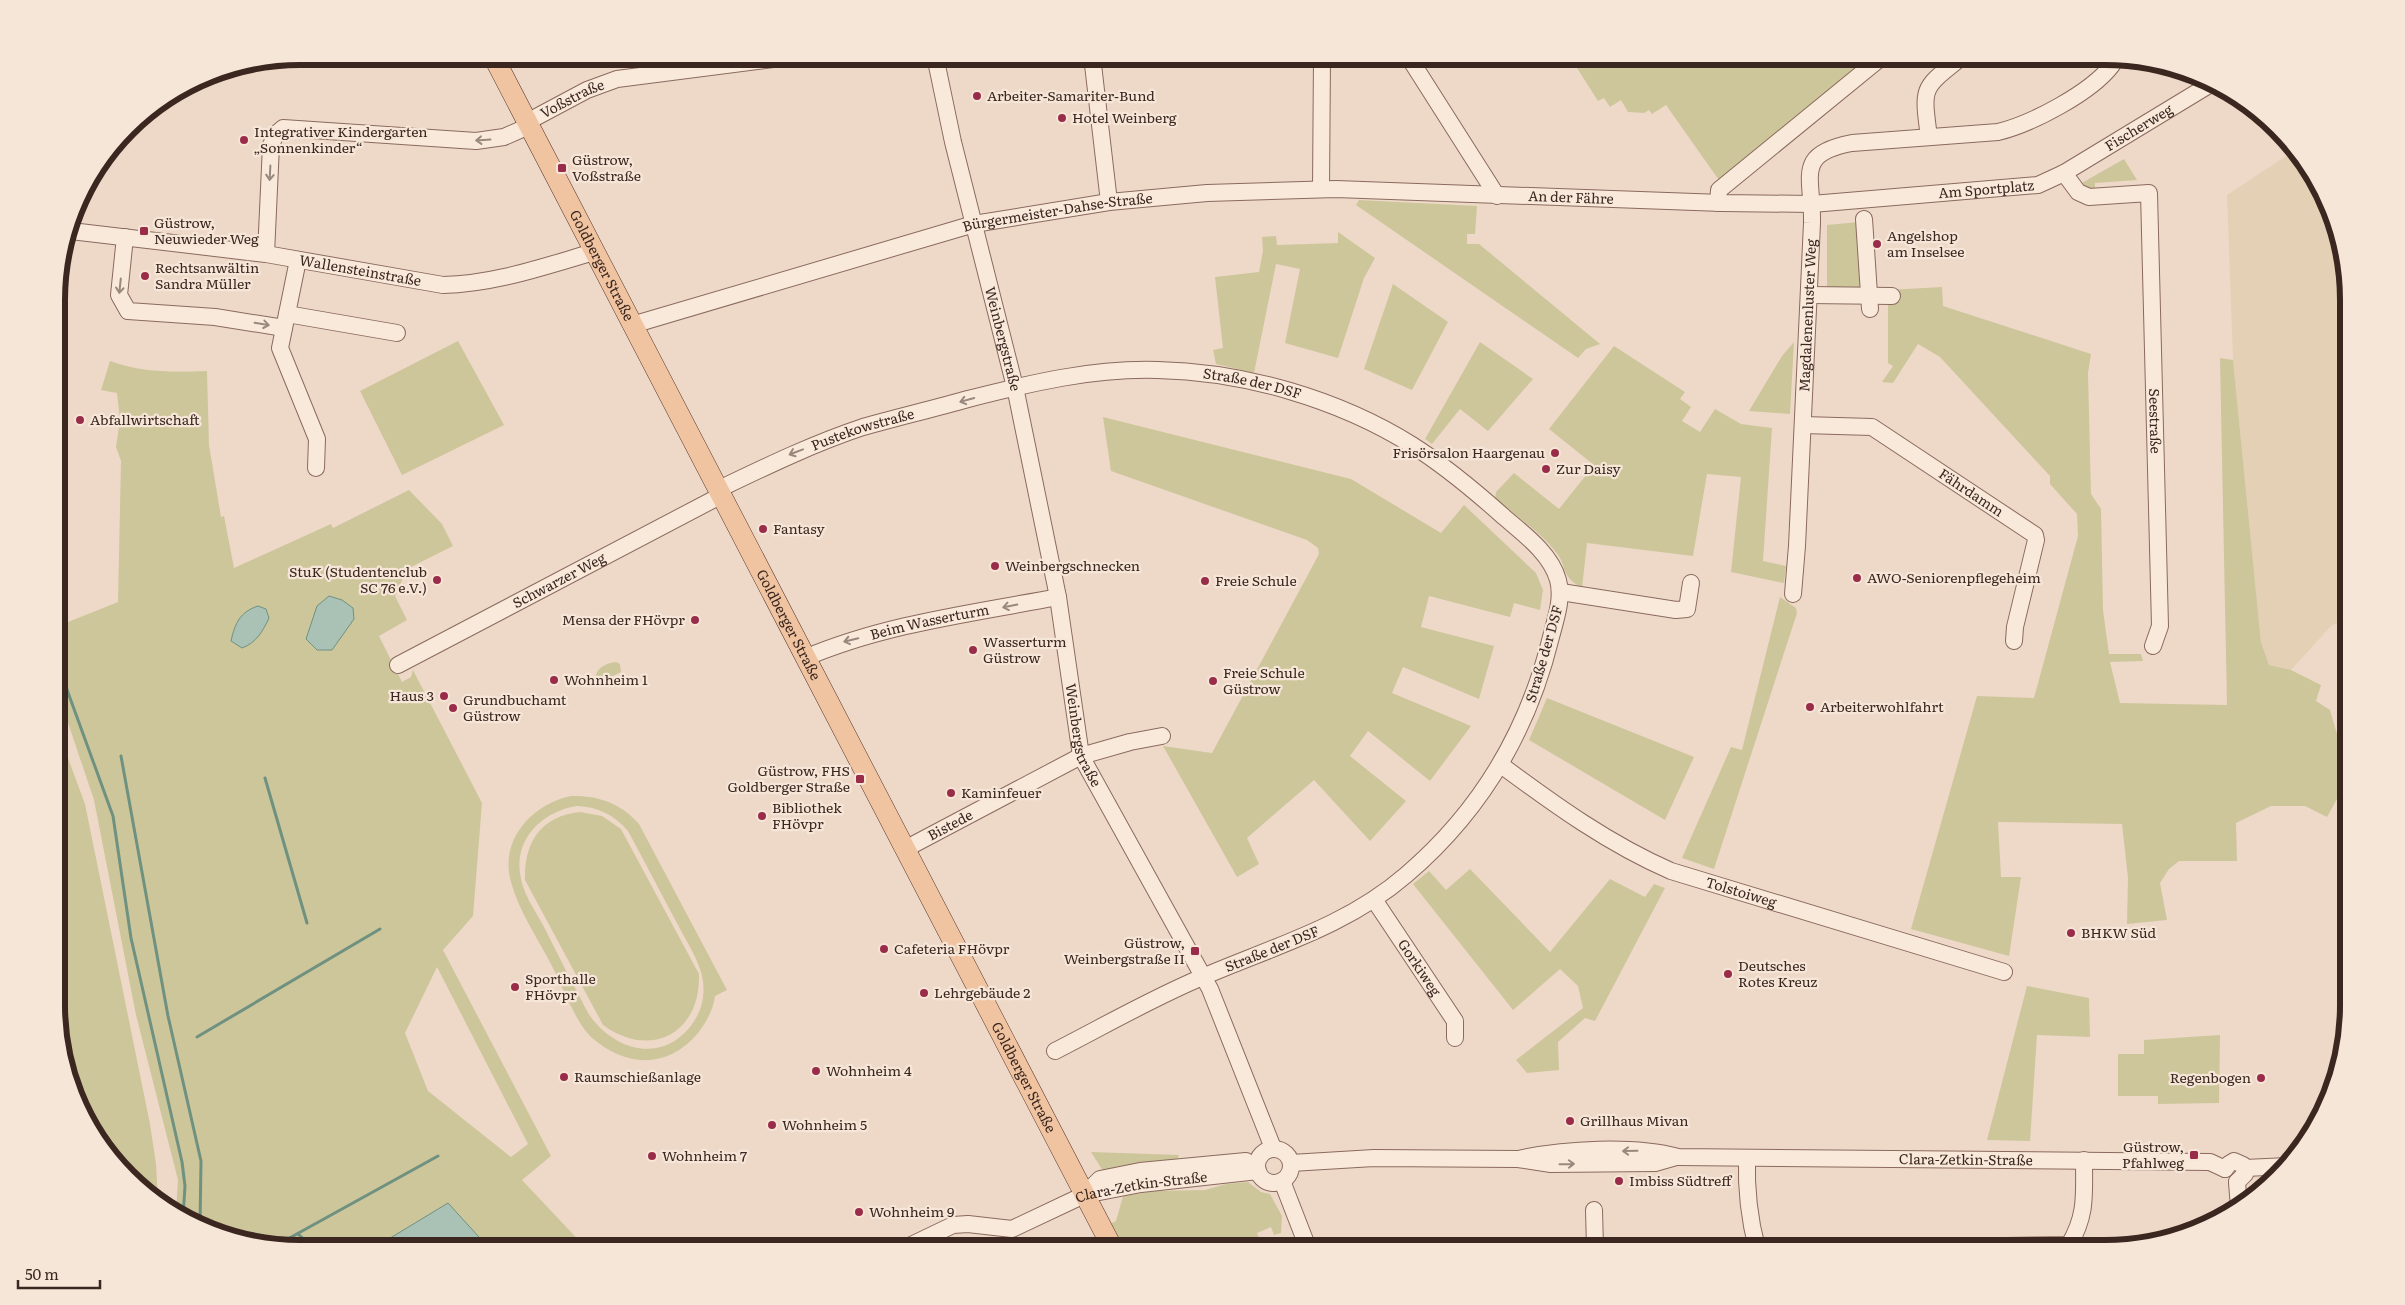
<svg xmlns="http://www.w3.org/2000/svg" width="2405" height="1305" font-family="Literata,serif">
  <style>
    .farmland { fill: #e4d1b5 }
    .green { fill: #cdc69b; fill-rule: evenodd }
    .water { fill: #a9c2b5; stroke: #6f9180 }
    .lines { fill: none; stroke-linecap: round; stroke-linejoin: round }
    .stream { stroke: #6f9180; stroke-width: 3 }
    .minor-casing { stroke: #8a6a5d; stroke-width: 18 }
    .major-casing { stroke: #593931; stroke-width: 21 }
    .minor { stroke: #f9e9db; stroke-width: 16 }
    .major { stroke: #f0c4a1; stroke-width: 20 }
    .oneway { stroke: #9a887e }
    .poi-dot { fill: #992d49; stroke: #f6e6d8; stroke-width: 2 }
    .labels { text-anchor: middle; stroke-width: 4.5; stroke-linejoin: round; paint-order: stroke }
    .poi-label { font-size: 14px; fill: #3b2720; stroke: #f6e6d8; text-anchor: start }
    .street-label { font-size: 14px; fill: #3b2720; stroke: #f6e6d8 }
    .rim { fill: none; stroke: #3b2720; stroke-width: 6 }
  </style>
  <rect width="100%" height="100%" fill="#eed9c8"/>
  <path class="farmland" d="M2295,150L2308,164L2330,207L2347,268L2348,617L2331,626L2291,670L2269,665L2261,642L2233,360L2227,195Z"/>
  <path class="green" d="M1566,56H1873L1721,183L1666,105L1652,114L1649,110L1644,113L1628,112L1621,100L1610,107L1604,98L1598,101L1577,68L1571,64Z
    M2124,159L2137,180L2095,183V192L2080,184Z
    M1359,200L1477,206L1475,234H1467V244H1479L1600,344L1586,349L1578,358L1356,205Z
    M1859,222L1861,288L1827,289V225Z
    M1338,232L1375,258L1364,278L1338,358L1285,343L1300,269L1276,264L1254,373L1216,364L1213,350L1223,348L1215,277L1259,272L1263,251L1262,237L1276,236L1277,245L1338,243Z
    M1393,284L1448,322L1412,390L1364,369Z
    M1942,287L1943,306L2091,354L2088,373L2091,494L2101,509L2103,610L2109,654H2141L2143,661L2110,662L2120,703L2227,705L2220,358L2233,360L2261,642L2269,665L2291,670L2321,685L2316,701L2330,710L2348,772V779L2327,817L2305,806H2271L2236,823L2237,861H2179L2169,869L2160,883L2167,920L2127,924L2128,878L2122,824L1998,822L2001,877H2021L2009,956L1911,929L1977,696L2034,698L2078,536L2077,514L2050,484V476L1940,357L1918,344L1893,383L1882,382L1893,366L1888,363V290Z
    M458,341L504,425L402,475L360,391Z
    M1480,342L1533,379L1488,431L1460,409L1432,444L1425,439Z
    M1794,342L1790,414L1749,411L1782,356Z
    M1614,346L1685,392L1680,399L1691,407L1682,421L1700,432L1715,409L1741,424L1772,428L1763,561L1786,566L1784,583L1731,572L1741,477L1707,474L1693,556L1587,543L1582,588C1559,575 1568,566 1555,551C1539,531 1515,515 1495,499L1496,492L1514,473L1559,509L1594,465L1549,429Z
    M110,361C144,373 170,372 207,371L209,445L221,517L224,516L234,568L331,524L333,528L409,490L442,524L453,546L407,569L395,596L407,620L379,636L402,682L411,677L413,670L482,803L473,916L443,950L551,1156L522,1180L587,1249C529,1249 471,1249 412,1249C334,1249 244,1258 176,1213L178,1180L136,1015L94,800L58,693V626L118,602L121,461L116,447L120,420L117,393L101,390ZM437,967L528,1144L511,1157L428,1091L405,1033Z
    M1103,417L1351,479L1441,533L1464,505L1536,573L1543,590L1540,610L1514,603L1510,617L1429,596L1421,627L1494,646L1479,699L1403,667L1392,693L1471,726L1430,781L1368,731L1350,756L1406,801L1370,841L1314,780L1247,838L1259,864L1237,877L1163,746L1212,753L1319,554L1318,548L1307,540L1111,471Z
    M1780,597L1796,608L1797,613L1714,869L1682,858L1731,747L1742,750Z
    M616,662L620,664L621,672L605,680L597,679L596,675C598,667 607,663 616,662Z
    M1547,698L1694,757L1665,820L1529,740Z
    M58,731L85,804L150,1124L156,1164L158,1201L140,1188L97,1141L75,1098L58,1037Z
    M571,796C597,795 621,803 639,824L727,990L715,996C713,1010 707,1021 698,1033C668,1069 626,1068 591,1037C576,1023 563,987 553,968C539,940 519,912 511,882C499,840 532,804 571,796ZM577,806C599,807 614,815 628,831C645,862 661,894 678,925C687,943 700,961 703,981C705,998 701,1013 690,1027C659,1065 612,1049 588,1013C573,984 558,955 543,925C534,909 522,892 520,873C515,837 544,811 577,806Z
    M580,812L602,816L621,829L699,974C701,1033 651,1060 603,1025L525,880C524,842 541,816 580,812Z
    M1470,869L1550,952L1610,879L1645,897L1654,884L1665,888L1595,1021L1585,1018L1558,1042L1559,1070L1527,1073L1516,1060L1583,1008L1578,986L1560,969L1513,1010L1413,884L1429,871L1446,890Z
    M2027,986L2089,998L2090,1037L2037,1035L2030,1141L1987,1140Z
    M2220,1035L2219,1103L2158,1104V1096H2118V1054H2144V1040Z
    M1091,1152L1179,1155L1176,1164L1103,1171Z
    M1248,1182L1261,1192L1270,1194L1282,1216L1281,1233L1274,1235L1271,1227L1257,1233L1263,1248L1121,1249L1108,1225L1116,1221L1123,1196L1156,1191L1205,1190L1226,1184Z"/>
  <path class="water" d="M329,596L342,600L353,608L354,619L332,650H317L306,639L317,606Z
    M258,606L266,609L269,618C263,631 256,643 242,648L231,641C235,623 240,612 258,606Z
    M448,1203L479,1237L476,1249H349L350,1246L387,1240Z"/>
  <g class="lines">
    <path class="stream" d="M58,665L113,816L131,938L182,1162L185,1186L183,1217
      M121,756L168,1016L201,1161L200,1226
      M265,778L307,923
      M197,1037L380,929
      M298,1234L315,1249
      M275,1246L438,1156"/>
    <defs>
      <g id="minor">
        <path id="s1" d="M935,56L953,142L1015,387L1058,597L1081,756L1210,989L1273,1148"/>
        <path d="M1092,56L1109,202"/>
        <path d="M1408,56L1497,196"/>
        <path id="s2" d="M527,122L587,90L617,79L797,56"/>
        <path d="M1929,137C1922,85 1922,89 1963,56"/>
        <path id="s3" d="M2064,173L2078,192L2089,197L2149,193L2160,626L2153,646"/>
        <path d="M1321,189L1322,56"/>
        <path d="M1718,203L1719,190L1883,56"/>
        <path d="M1864,219L1870,309"/>
        <path id="s4" d="M71,231L266,254L443,285C495,284 545,266 594,252"/>
        <path d="M125,237L119,295L128,311L215,317L284,328"/>
        <path d="M266,254L271,145L276,134L283,128L476,141L504,137L529,126"/>
        <path d="M298,260L280,348L317,439L316,468"/>
        <path d="M1809,295L1892,296"/>
        <path d="M287,314L397,333"/>
        <path id="s5" d="M632,325L974,224L1109,202L1207,193L1336,189L1722,203L1812,204L2038,185L2064,173L2214,82"/>
        <path id="s6" d="M1803,425L1872,427L2035,535L2036,540L2015,627L2014,641"/>
        <path id="s7" d="M717,490C765,467 812,444 863,427C898,417 933,409 968,399C1031,383 1093,368 1158,370C1245,372 1338,399 1412,445C1445,466 1475,491 1504,517C1524,534 1551,554 1558,580C1563,598 1556,618 1551,637C1528,731 1480,812 1406,875C1347,926 1275,946 1205,976C1154,997 1104,1026 1055,1051"/>
        <path d="M1561,592L1676,610L1687,609L1691,583"/>
        <path id="s8" d="M1793,594L1797,546L1812,223C1813,176 1794,154 1852,143L1998,132C2031,124 2091,93 2112,65L2110,57"/>
        <path id="s9" d="M805,658C884,624 974,613 1058,597"/>
        <path id="s10" d="M398,665L720,496"/>
        <path id="s11" d="M1501,765C1555,805 1609,844 1671,871L2004,972"/>
        <path id="s12" d="M905,849L1081,756L1130,742L1162,736"/>
        <path id="s13" d="M1375,901L1455,1021V1038"/>
        <circle cx="1274" cy="1166" r="17"/>
        <path d="M1747,1158C1746,1190 1749,1218 1757,1248"/>
        <path id="s14" d="M1518,1159C1564,1149 1633,1145 1678,1157L2210,1162L2225,1169"/>
        <path d="M1291,1163L1374,1158L1518,1159L1551,1164L1655,1163L1676,1157"/>
        <path d="M2245,1168L2288,1166"/>
        <path d="M2225,1169L2229,1164L2234,1161L2243,1165L2245,1174L2237,1182"/>
        <path d="M1282,1181L1308,1248"/>
        <path d="M2237,1182L2239,1208"/>
        <path d="M1084,1195L1100,1179L1140,1171L1246,1161"/>
        <path d="M1594,1210L1595,1248"/>
        <path id="s15" d="M905,1248L953,1225L968,1224L1012,1229L1084,1195L1141,1184L1258,1171"/>
        <path d="M1886,1248L2069,1245C2087,1215 2084,1194 2084,1160"/>
      </g>
      <g id="major">
        <path id="s16" d="M493,56L1113,1249"/>
      </g>
    </defs>
    <use href="#minor" class="minor-casing"/>
    <use href="#major" class="major-casing"/>
    <use href="#minor" class="minor"/>
    <use href="#major" class="major"/>
  </g>
  <defs><path id="oneway-shaft" d="M-6 0H5M1.5-3L5.5 0L1.5 3" fill="none" stroke-width="1.6" stroke-linecap="round" stroke-linejoin="round" transform="scale(1.25)"/></defs>
  <g class="oneway">
    <use href="#oneway-shaft" transform="translate(483 140) rotate(176)"/>
    <use href="#oneway-shaft" transform="translate(270 173) rotate(93)"/>
    <use href="#oneway-shaft" transform="translate(120 286) rotate(96)"/>
    <use href="#oneway-shaft" transform="translate(262 324) rotate(9)"/>
    <use href="#oneway-shaft" transform="translate(967 400) rotate(165)"/>
    <use href="#oneway-shaft" transform="translate(796 452) rotate(159)"/>
    <use href="#oneway-shaft" transform="translate(1010 606) rotate(169)"/>
    <use href="#oneway-shaft" transform="translate(851 640) rotate(167)"/>
    <use href="#oneway-shaft" transform="translate(1630 1151) rotate(179)"/>
    <use href="#oneway-shaft" transform="translate(1567 1164) rotate(-1)"/>
  </g>
  <g class="poi-dot">
    <circle cx="977" cy="96" r="5"/>
    <circle cx="1062" cy="118" r="5"/>
    <circle cx="244" cy="140" r="5"/>
    <rect x="557" y="163" width="10" height="10" rx="2.5"/>
    <rect x="139" y="226" width="10" height="10" rx="2.5"/>
    <circle cx="1877" cy="244" r="5"/>
    <circle cx="145" cy="276" r="5"/>
    <circle cx="80" cy="420" r="5"/>
    <circle cx="1555" cy="453" r="5"/>
    <circle cx="1546" cy="469" r="5"/>
    <circle cx="763" cy="529" r="5"/>
    <circle cx="995" cy="566" r="5"/>
    <circle cx="1857" cy="578" r="5"/>
    <circle cx="437" cy="580" r="5"/>
    <circle cx="1205" cy="581" r="5"/>
    <circle cx="695" cy="620" r="5"/>
    <circle cx="973" cy="650" r="5"/>
    <circle cx="554" cy="680" r="5"/>
    <circle cx="1213" cy="681" r="5"/>
    <circle cx="444" cy="696" r="5"/>
    <circle cx="1810" cy="707" r="5"/>
    <circle cx="453" cy="708" r="5"/>
    <rect x="855" y="774" width="10" height="10" rx="2.5"/>
    <circle cx="951" cy="793" r="5"/>
    <circle cx="762" cy="816" r="5"/>
    <circle cx="2071" cy="933" r="5"/>
    <circle cx="884" cy="949" r="5"/>
    <rect x="1190" y="946" width="10" height="10" rx="2.5"/>
    <circle cx="1728" cy="974" r="5"/>
    <circle cx="515" cy="987" r="5"/>
    <circle cx="924" cy="993" r="5"/>
    <circle cx="816" cy="1071" r="5"/>
    <circle cx="564" cy="1077" r="5"/>
    <circle cx="2261" cy="1078" r="5"/>
    <circle cx="1570" cy="1121" r="5"/>
    <circle cx="772" cy="1125" r="5"/>
    <rect x="2189" y="1150" width="10" height="10" rx="2.5"/>
    <circle cx="652" cy="1156" r="5"/>
    <circle cx="1619" cy="1181" r="5"/>
    <circle cx="859" cy="1212" r="5"/>
  </g>
  <g class="labels">
    <g class="poi-label">
      <text x="987" y="101">Arbeiter-Samariter-Bund</text>
      <text x="1072" y="123">Hotel Weinberg</text>
      <text x="254" y="137">Integrativer Kindergarten<tspan x="254" dy="16">„Sonnenkinder“</tspan></text>
      <text x="572" y="165">Güstrow,<tspan x="572" dy="16">Voßstraße</tspan></text>
      <text x="154" y="228">Güstrow,<tspan x="154" dy="16">Neuwieder Weg</tspan></text>
      <text x="1887" y="241">Angelshop<tspan x="1887" dy="16">am Inselsee</tspan></text>
      <text x="155" y="273">Rechtsanwältin<tspan x="155" dy="16">Sandra Müller</tspan></text>
      <text x="90" y="425">Abfallwirtschaft</text>
      <text x="1545" y="458" text-anchor="end">Frisörsalon Haargenau</text>
      <text x="1556" y="474">Zur Daisy</text>
      <text x="773" y="534">Fantasy</text>
      <text x="1005" y="571">Weinbergschnecken</text>
      <text x="427" y="577" text-anchor="end">StuK (Studentenclub<tspan x="427" dy="16">SC 76 e.V.)</tspan></text>
      <text x="1867" y="583">AWO-Seniorenpflegeheim</text>
      <text x="1215" y="586">Freie Schule</text>
      <text x="685" y="625" text-anchor="end">Mensa der FHövpr</text>
      <text x="983" y="647">Wasserturm<tspan x="983" dy="16">Güstrow</tspan></text>
      <text x="1223" y="678">Freie Schule<tspan x="1223" dy="16">Güstrow</tspan></text>
      <text x="564" y="685">Wohnheim 1</text>
      <text x="434" y="701" text-anchor="end">Haus 3</text>
      <text x="463" y="705">Grundbuchamt<tspan x="463" dy="16">Güstrow</tspan></text>
      <text x="1820" y="712">Arbeiterwohlfahrt</text>
      <text x="850" y="776" text-anchor="end">Güstrow, FHS<tspan x="850" dy="16">Goldberger Straße</tspan></text>
      <text x="961" y="798">Kaminfeuer</text>
      <text x="772" y="813">Bibliothek<tspan x="772" dy="16">FHövpr</tspan></text>
      <text x="2081" y="938">BHKW Süd</text>
      <text x="1185" y="948" text-anchor="end">Güstrow,<tspan x="1185" dy="16">Weinbergstraße II</tspan></text>
      <text x="894" y="954">Cafeteria FHövpr</text>
      <text x="1738" y="971">Deutsches<tspan x="1738" dy="16">Rotes Kreuz</tspan></text>
      <text x="525" y="984">Sporthalle<tspan x="525" dy="16">FHövpr</tspan></text>
      <text x="934" y="998">Lehrgebäude 2</text>
      <text x="826" y="1076">Wohnheim 4</text>
      <text x="574" y="1082">Raumschießanlage</text>
      <text x="2251" y="1083" text-anchor="end">Regenbogen</text>
      <text x="1580" y="1126">Grillhaus Mivan</text>
      <text x="782" y="1130">Wohnheim 5</text>
      <text x="2184" y="1152" text-anchor="end">Güstrow,<tspan x="2184" dy="16">Pfahlweg</tspan></text>
      <text x="662" y="1161">Wohnheim 7</text>
      <text x="1629" y="1186">Imbiss Südtreff</text>
      <text x="869" y="1217">Wohnheim 9</text>
    </g>
    <g class="street-label">
      <text dy="5" stroke="none"><textPath href="#s2" startOffset="51">Voßstraße</textPath></text>
      <text dy="5" stroke="none"><textPath href="#s5" startOffset="1540">Fischerweg</textPath></text>
      <text dy="5" stroke="none"><textPath href="#s5" startOffset="1372">Am Sportplatz</textPath></text>
      <text dy="5" stroke="none"><textPath href="#s5" startOffset="956">An der Fähre</textPath></text>
      <text dy="5" stroke="none"><textPath href="#s5" startOffset="441">Bürgermeister-Dahse-Straße</textPath></text>
      <text dy="5" stroke="none"><textPath href="#s16" startOffset="236">Goldberger Straße</textPath></text>
      <text dy="5" stroke="none"><textPath href="#s4" startOffset="292">Wallensteinstraße</textPath></text>
      <text dy="5" stroke="none"><textPath href="#s8" startOffset="279">Magdalenenluster Weg</textPath></text>
      <text dy="5" stroke="none"><textPath href="#s1" startOffset="291">Weinbergstraße</textPath></text>
      <text dy="5" stroke="none"><textPath href="#s7" startOffset="556">Straße der DSF</textPath></text>
      <text dy="5" stroke="none"><textPath href="#s3" startOffset="324">Seestraße</textPath></text>
      <text dy="5" stroke="none"><textPath href="#s7" startOffset="158">Pustekowstraße</textPath></text>
      <text dy="5" stroke="none"><textPath href="#s6" startOffset="188">Fährdamm</textPath></text>
      <text dy="5" stroke="none"><textPath href="#s10" startOffset="182">Schwarzer Weg</textPath></text>
      <text dy="5" stroke="none"><textPath href="#s9" startOffset="130">Beim Wasserturm</textPath></text>
      <text dy="5" stroke="none"><textPath href="#s16" startOffset="641">Goldberger Straße</textPath></text>
      <text transform="translate(1544 654) rotate(-74)" y="5">Straße der DSF</text>
      <text dy="5" stroke="none"><textPath href="#s1" startOffset="696">Weinbergstraße</textPath></text>
      <text dy="5" stroke="none"><textPath href="#s12" startOffset="51">Bistede</textPath></text>
      <text dy="5" stroke="none"><textPath href="#s11" startOffset="274">Tolstoiweg</textPath></text>
      <text transform="translate(1272 949) rotate(-22)" y="5">Straße der DSF</text>
      <text dy="5" stroke="none"><textPath href="#s13" startOffset="80">Gorkiweg</textPath></text>
      <text dy="5" stroke="none"><textPath href="#s16" startOffset="1151">Goldberger Straße</textPath></text>
      <text dy="5" stroke="none"><textPath href="#s14" startOffset="449">Clara-Zetkin-Straße</textPath></text>
      <text dy="5" stroke="none"><textPath href="#s15" startOffset="250">Clara-Zetkin-Straße</textPath></text>
    </g>
  </g>
  <path d="M0 0H2405V1305H0ZM300 65H2105A235 235 0 0 1 2340 300V1005A235 235 0 0 1 2105 1240H300A235 235 0 0 1 65 1005V300A235 235 0 0 1 300 65Z" fill="#f6e6d8" fill-rule="evenodd"/>
  <path class="rim" d="M300 65H2105A235 235 0 0 1 2340 300V1005A235 235 0 0 1 2105 1240H300A235 235 0 0 1 65 1005V300A235 235 0 0 1 300 65Z"/>
  <path d="M18 1280v8h82v-8" fill="none" stroke="#3b2720" stroke-width="2.5"/>
  <text x="25" y="1280" font-size="15" fill="#3b2720" stroke="#f6e6d8" stroke-width="4" paint-order="stroke">50 m</text>
</svg>
